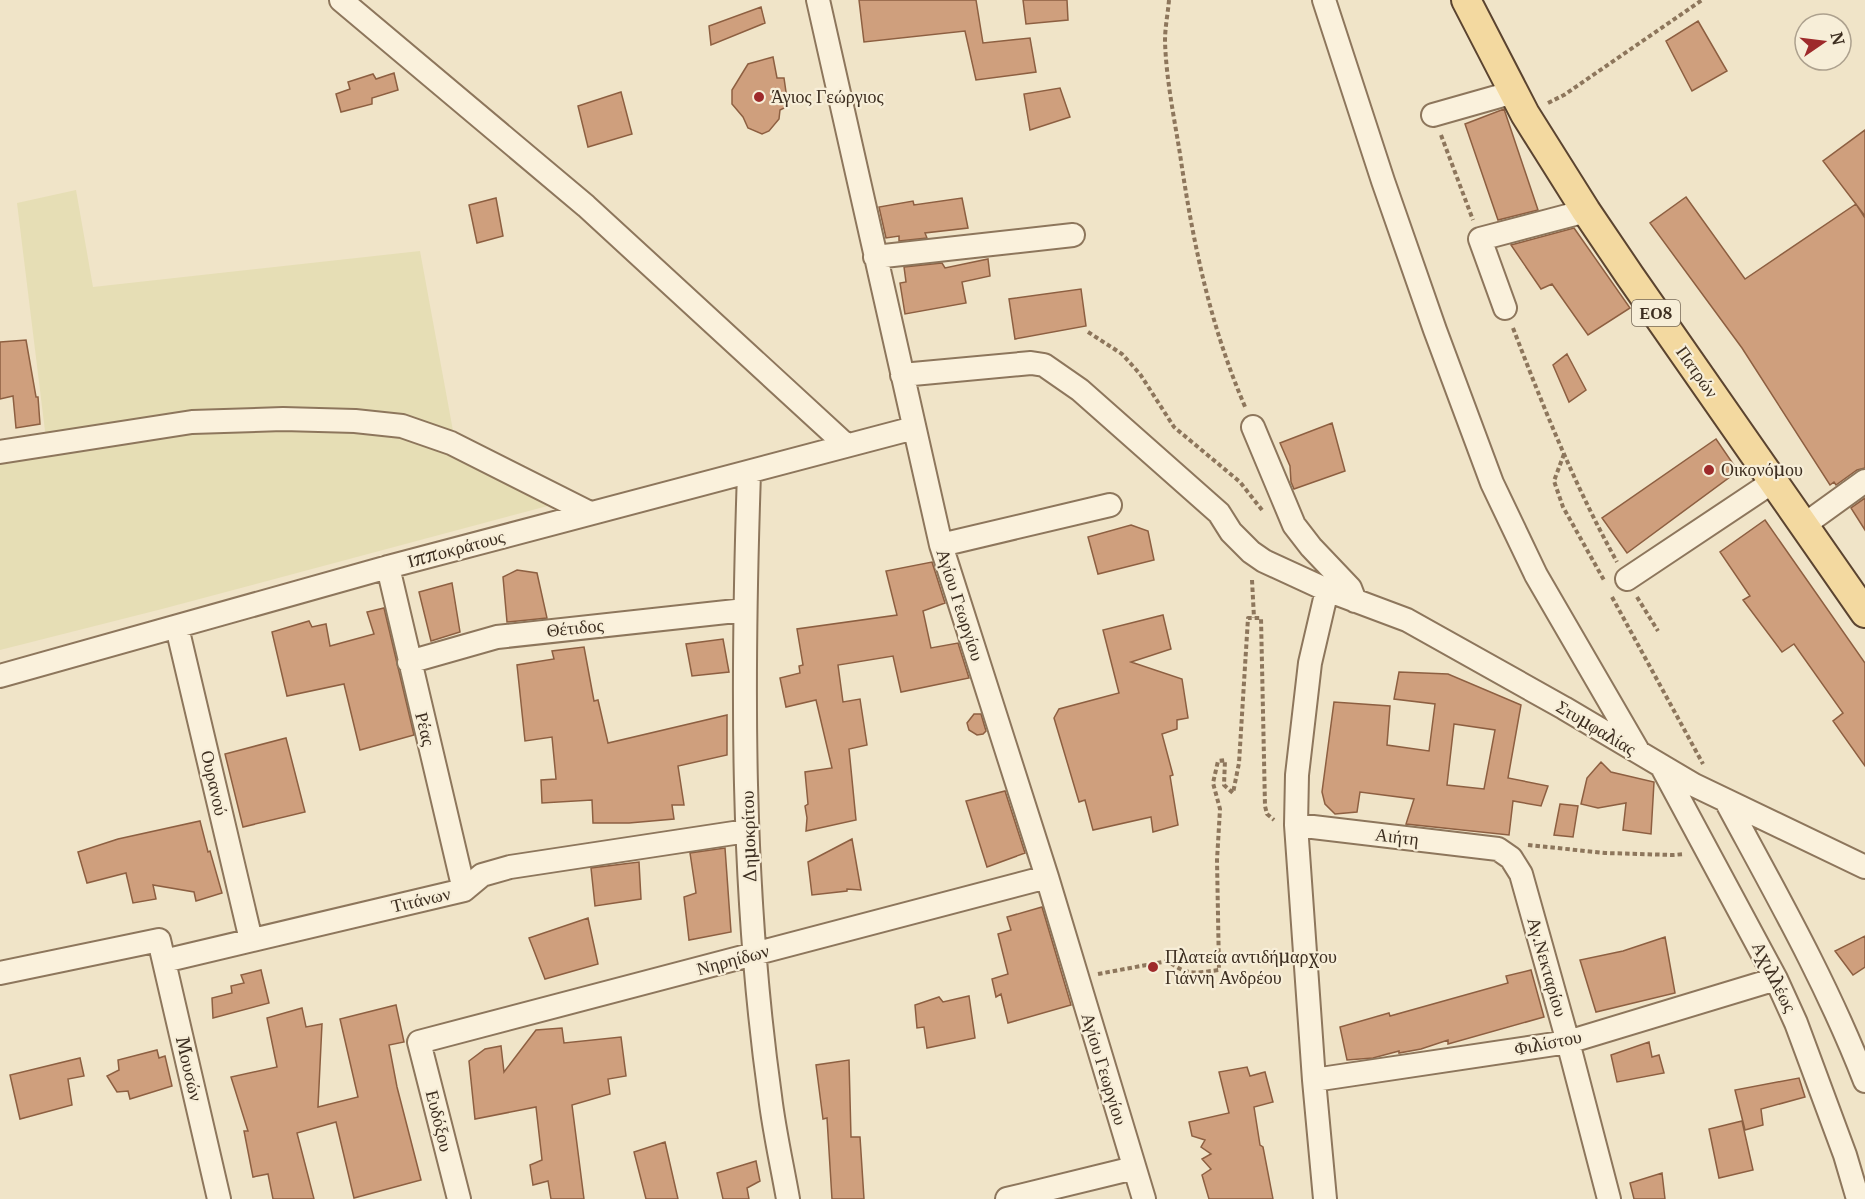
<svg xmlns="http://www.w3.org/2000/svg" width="1865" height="1199" font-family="Merriweather,serif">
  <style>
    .farmland { fill: #e6deb5 }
    .building { fill: #cf9f7d; stroke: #8d5f41; stroke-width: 1.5; fill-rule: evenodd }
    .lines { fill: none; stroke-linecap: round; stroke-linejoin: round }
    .minor-casing { stroke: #8d765c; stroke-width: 26 }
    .major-casing { stroke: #5b4430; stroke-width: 32 }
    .path { stroke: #8d765c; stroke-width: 4; stroke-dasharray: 4.5 3; stroke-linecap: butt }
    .minor { stroke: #faf1dc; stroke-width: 22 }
    .major { stroke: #f3d9a0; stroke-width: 28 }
    .poi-dot { fill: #9e2a2b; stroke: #f7eed8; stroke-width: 2 }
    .labels { text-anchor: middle; stroke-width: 4.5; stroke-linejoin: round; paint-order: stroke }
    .shield { fill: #f7eed8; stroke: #756857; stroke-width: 1.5 }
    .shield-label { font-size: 16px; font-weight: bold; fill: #3d2e20 }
    .poi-label { font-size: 18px; fill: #3d2e20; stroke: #f7eed8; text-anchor: start }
    .street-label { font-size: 18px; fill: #3d2e20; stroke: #f7eed8 }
  </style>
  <rect width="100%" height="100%" fill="#f0e4c8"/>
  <path class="farmland" d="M76,190L93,287L420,251L458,458L555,504L162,609L0,650V460L46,439L17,203Z"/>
  <path class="building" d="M859,0H976L983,43L1030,38L1036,72L976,80L965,31L864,42Z
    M1023,0H1067L1068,20L1026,24Z
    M761,7L765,23L711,45L709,26Z
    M1698,21L1727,71L1692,91L1666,41Z
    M773,57L777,78H784L788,106L780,110L779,119L769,131L762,134L748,128L743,117L732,104V90L748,64Z
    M394,73L398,90L372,98V104L341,112L336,94L350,89L348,82L373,74L376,79Z
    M1060,88L1070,117L1030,130L1024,94Z
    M621,92L632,134L588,147L578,106Z
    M1504,109L1538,210L1498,220L1465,124Z
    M1865,130V216L1823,161Z
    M1686,197L1745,279L1856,204L1865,218V468L1857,470L1836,485L1834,482L1830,485L1742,348L1650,223Z
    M496,198L503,236L477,243L469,205Z
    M962,198L968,228L925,233L927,238L899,241V236L886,238L879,207L913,201L914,205Z
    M1574,228L1630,308L1588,335L1552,284L1541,289L1511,245Z
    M988,259L990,276L962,282L966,303L905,314L900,283L906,282L904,267L942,263L945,268Z
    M1081,289L1086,326L1015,339L1009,299Z
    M26,340L36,397H38L40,424L16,428L13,396L0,399V342Z
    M1567,354L1586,390L1569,402L1553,365Z
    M1332,423L1345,471L1294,489L1291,482L1290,466L1280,443Z
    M1716,439L1738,471L1627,553L1602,518Z
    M1865,498V530L1851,508Z
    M1765,520L1865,663V766L1833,721L1843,713L1794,644L1782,652L1743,600L1750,596L1720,552Z
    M1131,525L1148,531L1154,560L1098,574L1088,537Z
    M932,562L945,603L923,611L931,648L958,643L969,678L901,692L893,656L838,665L843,702L860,699L867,745L849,749L856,820L806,831L807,818L805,806L808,804L805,772L832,768L816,700L786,707L780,678L800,673L799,666L803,665L797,629L897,615L886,571Z
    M517,570L537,573L547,618L507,622L503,577Z
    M452,583L460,632L431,641L419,592Z
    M384,608L414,735L360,750L344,684L287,696L272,632L309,621L312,627L326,624L330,646L374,634L367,612Z
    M1163,615L1171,649L1131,662L1182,679L1188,718L1177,720V729L1162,734L1173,775L1170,776L1178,825L1153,832L1151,817L1093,830L1085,800L1079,802L1054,718L1059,709L1119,693L1103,630Z
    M723,639L729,672L692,676L686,644Z
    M584,647L594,701L598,700L608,743L727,715V755L678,766L684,805H672L674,819L629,823H593L592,800L542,803L541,780L556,779L552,737L525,741L517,665L554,659L552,651Z
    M1399,672L1448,674L1521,705L1508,778L1548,786L1541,806L1513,801L1509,835L1406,824L1414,799L1360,792L1357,812L1335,814L1325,804L1322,792L1334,702L1390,706L1387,745L1429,751L1435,704L1394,699ZM1454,724L1495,730L1484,789L1447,785Z
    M974,714H981L986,731L983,734L977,735L969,730L967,723Z
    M286,738L305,812L243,827L225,754Z
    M1601,762L1611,772L1654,782L1651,834L1623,830L1626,803L1598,808L1581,804L1587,778Z
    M1005,791L1025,853L987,867L966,801Z
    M1560,804L1578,806L1573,837L1554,835Z
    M200,821L208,852L210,851L222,893L196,901L194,892L153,885L156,899L133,903L126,873L87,883L78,852L118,839Z
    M852,839L861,890L847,889V891L812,895L808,862Z
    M725,848L731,932L689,940L684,897L696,893L690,853Z
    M639,862L641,899L595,906L591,868Z
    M1042,907L1071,1005L1008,1023L1001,994L996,997L992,979L1008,974L998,934L1011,930L1007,917Z
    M588,918L598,964L545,979L529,938Z
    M1865,936V967L1853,975L1835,951Z
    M1665,937L1675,993L1596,1012L1580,960L1623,951Z
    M261,970L269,1003L213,1018L212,998L232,993L231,986L244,983L241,975Z
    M1531,970L1544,1017L1448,1044V1040L1421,1049L1399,1053V1051L1373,1058L1347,1060L1340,1027L1389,1013L1390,1016L1508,983L1506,976Z
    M969,996L975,1038L927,1048L924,1027L917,1028L915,1005L939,997L943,1002Z
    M396,1005L404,1042L389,1045L397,1087L421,1180L354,1198L336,1122L297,1133L314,1199H273L268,1174L253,1177L244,1131H248L231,1077L277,1067L267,1018L302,1008L306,1027L322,1024L318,1107L358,1097L340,1019Z
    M562,1028L564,1043L621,1037L626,1076L608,1079L610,1094L572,1105L584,1199H551L548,1181L533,1185L530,1165L542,1160L536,1107L475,1119L469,1061L485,1049L501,1046L504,1072L536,1030Z
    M1649,1042L1652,1057L1659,1055L1664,1073L1617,1082L1611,1055Z
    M157,1050L159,1058L165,1056L172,1086L130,1099L128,1091L117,1092L107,1076L119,1070L118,1060Z
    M80,1058L84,1076L68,1079L72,1105L20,1119L10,1075Z
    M849,1060L851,1137H860L864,1199H832L827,1118L823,1119L816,1065Z
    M1247,1067L1250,1076L1265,1072L1273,1102L1254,1107L1260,1145L1263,1147L1273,1199H1209L1202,1175L1211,1169L1202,1159L1211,1154L1201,1147L1205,1140L1192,1136L1189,1122L1229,1113L1219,1072Z
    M1799,1078L1805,1097L1761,1109L1763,1125L1745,1130L1735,1090Z
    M1742,1121L1753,1170L1719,1178L1709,1129Z
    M665,1142L678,1199H646L634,1152Z
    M756,1161L760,1181L747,1188L749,1199H723L717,1173Z
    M1662,1173L1665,1199H1634L1630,1183Z"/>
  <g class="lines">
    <defs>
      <path id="minor" d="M341,0L586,206L846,445
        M818,0L941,545L1047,877L1144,1199
        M1324,0L1383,181L1435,330L1492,483L1536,575L1637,749
        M1433,115L1514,92
        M875,257L1073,235
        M1505,308L1480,239L1586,211
        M902,375L1031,363L1044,365L1080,390L1219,513L1231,532L1251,552L1264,561L1327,590L1407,620L1564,708L1694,785L1865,867
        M1253,427L1294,525L1311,547L1350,588L1355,601
        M0,452L192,422L283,419L355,421L402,426L451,443L590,513
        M749,473C742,680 741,890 770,1096C774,1130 782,1165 788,1199
        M1804,525L1865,481
        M941,545L1110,505
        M388,567L464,890
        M1627,579L1774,481
        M177,627L251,940
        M409,662L497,637L745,610
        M0,676L388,567L914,428
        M1662,767L1776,979L1796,1023L1845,1155L1858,1199
        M1726,801C1775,892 1827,983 1865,1081
        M1296,825L1498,849L1511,858L1521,874L1568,1042L1609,1199
        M164,961L464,890L482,875L510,867L747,831
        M0,973L159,940L219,1199
        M1314,1080L1568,1042L1776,979
        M459,1199L419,1042L1047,877
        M1007,1199L1134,1168
        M1325,1199L1314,1080L1296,825L1297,775L1310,663L1327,590"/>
      <path id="major" d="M1466,0L1525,114L1586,211L1630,276L1865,613"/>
    </defs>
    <use href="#minor" class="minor-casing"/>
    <use href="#major" class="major-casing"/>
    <path class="path" d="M1169,0C1168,13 1165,27 1165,41C1166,78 1174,117 1180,154C1193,243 1210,326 1246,409
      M1548,103L1564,95L1702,0
      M1441,135L1473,220
      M1513,328C1544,409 1575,486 1617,562
      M1088,332L1122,354L1140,374L1174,427L1240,482L1262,510
      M1564,454L1554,481L1563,507L1605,582
      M1252,580L1254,618
      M1612,597L1703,764
      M1637,597L1658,631
      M1528,845L1605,853L1673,855L1685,854
      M1098,974L1168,961C1187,976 1195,973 1219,970L1217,860L1220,809L1213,783L1218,761L1225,760L1224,785L1233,793L1239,763L1248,618H1261L1265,806L1267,814L1274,820"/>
    <use href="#minor" class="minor"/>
    <use href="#major" class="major"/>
  </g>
  <g class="poi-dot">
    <circle cx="759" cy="97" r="6"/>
    <circle cx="1709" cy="470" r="6"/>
    <circle cx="1153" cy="967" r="6"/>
  </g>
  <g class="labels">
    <rect class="shield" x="1632" y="300" width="48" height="26" rx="4.5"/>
    <g class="shield-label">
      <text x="1656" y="319">ΕΟ8</text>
    </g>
    <g class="poi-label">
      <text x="771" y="103">Άγιος Γεώργιος</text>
      <text x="1721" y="476">Οικονόμου</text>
      <text x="1165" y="963">Πλατεία αντιδήμαρχου<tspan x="1165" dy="21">Γιάννη Ανδρέου</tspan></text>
    </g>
    <g class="street-label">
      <text transform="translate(1697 372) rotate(55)" y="6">Πατρών</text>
      <text transform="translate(456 549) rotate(-15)" y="6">Ιπποκράτους</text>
      <text transform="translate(960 605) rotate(72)" y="6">Αγίου Γεωργίου</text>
      <text transform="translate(575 628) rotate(-6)" y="6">Θέτιδος</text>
      <text transform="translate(1596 728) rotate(31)" y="6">Στυμφαλίας</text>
      <text transform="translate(425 729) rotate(76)" y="6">Ρέας</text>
      <text transform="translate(214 783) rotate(77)" y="6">Ουρανού</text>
      <text transform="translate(749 837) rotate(-92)" y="6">Δημοκρίτου</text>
      <text transform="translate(1397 837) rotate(7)" y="6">Αιήτη</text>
      <text transform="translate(421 900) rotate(-13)" y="6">Τιτάνων</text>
      <text transform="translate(733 960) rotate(-15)" y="6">Νηρηίδων</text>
      <text transform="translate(1547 967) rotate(74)" y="6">Αγ.Νεκταρίου</text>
      <text transform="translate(1774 977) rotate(63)" y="6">Αχιλλέως</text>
      <text transform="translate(1548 1043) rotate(-11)" y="6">Φιλίστου</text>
      <text transform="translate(189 1069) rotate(77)" y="6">Μουσών</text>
      <text transform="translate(1104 1069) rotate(73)" y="6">Αγίου Γεωργίου</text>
      <text transform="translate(439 1121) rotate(76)" y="6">Ευδόξου</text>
    </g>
  </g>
  <g transform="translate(1823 42) rotate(76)"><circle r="28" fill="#f7eed8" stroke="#ada18e" stroke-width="1.5"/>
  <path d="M0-4.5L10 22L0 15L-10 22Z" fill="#9e2a2b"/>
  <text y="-9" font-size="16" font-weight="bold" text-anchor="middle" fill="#3d2e20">N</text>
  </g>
</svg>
